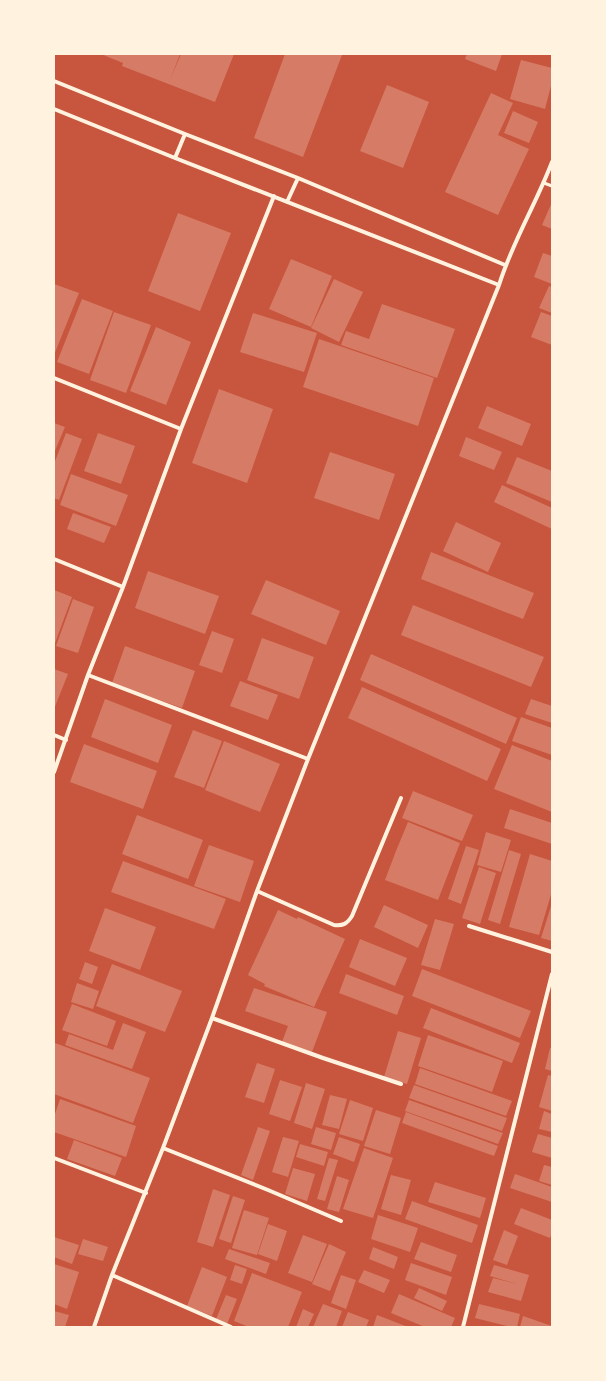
<svg xmlns="http://www.w3.org/2000/svg" width="606" height="1381" font-family="Cabin,sans-serif">
  <style>
    .building { fill: #d67c66 }
    .lines { fill: none; stroke-linecap: round; stroke-linejoin: round }
    .service { stroke: #fff3e0; stroke-width: 3 }
    .minor { stroke: #fff3e0; stroke-width: 4 }
  </style>
  <rect width="100%" height="100%" fill="#c8553d"/>
  <path class="building" d="M101,54H180L170,80L181,54H234L215,102L122,66L123,63Z
    M285,54L342,55L303,157L254,138Z
    M467,54H502L496,71L465,59Z
    M521,60L552,68V82L545,109L510,99Z
    M387,85L429,102L403,168L360,151Z
    M491,93L513,103L498,135L529,149L498,215L445,192Z
    M513,111L538,122L529,143L504,133Z
    M552,202V229L542,225Z
    M178,213L231,233L200,311L148,291Z
    M543,253L552,256V284L534,277Z
    M291,259L332,276L311,327L269,309Z
    M334,279L363,292L339,342L311,328Z
    M54,284L79,293L54,355Z
    M549,286L552,287V313L539,308Z
    M82,299L113,311L89,374L57,362Z
    M382,304L455,329L437,378L341,345L346,331L369,339Z
    M114,312L151,325L126,393L90,380Z
    M541,312L552,316V345L531,337Z
    M253,313L317,333L304,372L240,352Z
    M156,327L191,342L166,405L130,391Z
    M319,339L434,378L418,426L303,387Z
    M219,389L273,409L247,483L192,463Z
    M487,406L531,424L522,446L478,428Z
    M54,423L65,427L54,453Z
    M66,433L82,439L59,500L54,498V464Z
    M98,433L135,446L121,484L84,471Z
    M466,437L502,452L494,470L459,456Z
    M330,452L395,474L379,520L314,498Z
    M517,457L552,471V502L506,483Z
    M71,474L128,495L116,526L60,505Z
    M502,485L552,508V529L494,502Z
    M73,513L111,527L104,543L67,529Z
    M456,522L501,543L488,572L443,551Z
    M431,552L534,593L523,619L421,579Z
    M148,571L219,596L205,634L135,608Z
    M266,580L340,611L326,645L251,614Z
    M54,590L72,597L55,643H54Z
    M73,599L94,607L78,653L56,646Z
    M413,605L544,657L531,687L401,635Z
    M212,631L234,639L222,673L199,665Z
    M262,638L314,657L299,699L247,680Z
    M125,646L195,671L182,708L112,683Z
    M371,654L517,718L506,744L360,680Z
    M54,669L68,674L54,709Z
    M240,681L278,695L268,720L230,706Z
    M362,687L501,749L487,781L348,718Z
    M105,699L172,725L158,763L91,737Z
    M531,699L552,706V723L525,714Z
    M521,717L552,728V755L512,741Z
    M193,730L222,741L204,788L174,777Z
    M224,741L280,764L260,812L205,790Z
    M84,744L157,771L143,809L70,782Z
    M512,745L552,761V812L494,789Z
    M413,791L473,815L462,841L402,818Z
    M510,809L552,823V844L504,828Z
    M137,815L203,840L188,879L122,854Z
    M408,822L460,843L438,900L385,880L396,851L416,858L396,851Z
    M486,832L511,840L501,872L477,865Z
    M209,845L254,861L240,902L194,886Z
    M466,846L479,850L461,904L448,899Z
    M509,850L521,854L500,924L488,920Z
    M530,854L552,861V891L539,935L509,927Z
    M123,861L226,899L214,929L111,892Z
    M479,867L496,873L480,924L462,918Z
    M552,903V941L541,938Z
    M384,905L428,925L418,948L374,927Z
    M105,908L156,927L140,970L89,951Z
    M278,910L297,919L298,917L345,939L314,1007L264,986L265,984L248,975Z
    M435,919L454,924L440,970L421,965Z
    M360,939L407,958L395,986L349,967Z
    M85,962L98,967L92,984L79,979Z
    M112,964L182,991L165,1032L96,1006Z
    M422,969L531,1011L520,1038L412,996Z
    M346,974L404,996L397,1015L339,993Z
    M77,983L99,991L93,1009L71,1002Z
    M254,988L327,1012L312,1052L282,1042L288,1026L245,1011Z
    M72,1004L116,1021L107,1046L62,1030Z
    M431,1008L520,1043L512,1063L423,1028Z
    M123,1023L146,1032L132,1069L65,1045L69,1034L113,1050Z
    M398,1031L421,1038L407,1084L384,1077Z
    M428,1035L503,1061L492,1092L418,1066Z
    M55,1043L150,1078L133,1123L54,1094Z
    M550,1048H552V1071L545,1069Z
    M257,1063L275,1069L264,1103L245,1097Z
    M420,1068L512,1101L506,1116L415,1084Z
    M548,1075L552,1076V1111L539,1107Z
    M280,1080L302,1087L290,1121L269,1114Z
    M306,1083L325,1089L312,1129L294,1123Z
    M414,1085L507,1118L502,1131L409,1098Z
    M330,1095L347,1099L339,1129L322,1125Z
    M60,1099L136,1126L126,1157L54,1132V1117Z
    M350,1100L373,1108L363,1141L339,1134Z
    M409,1100L503,1133L498,1144L405,1111Z
    M376,1110L401,1118L390,1154L364,1146Z
    M544,1111L552,1114V1132L539,1129Z
    M406,1112L498,1146L494,1156L402,1123Z
    M258,1127L270,1131L253,1180L241,1175Z
    M316,1127L336,1133L331,1150L311,1144Z
    M538,1134L552,1138V1158L532,1152Z
    M283,1137L299,1141L288,1177L272,1172Z
    M339,1137L360,1144L354,1162L333,1154Z
    M74,1140L122,1158L115,1176L67,1159Z
    M300,1144L328,1152L324,1166L296,1157Z
    M364,1148L393,1158L373,1218L343,1209Z
    M329,1158L338,1160L325,1201L317,1199Z
    M544,1165L552,1167V1185L539,1181Z
    M293,1168L315,1174L307,1201L285,1194Z
    M515,1174L552,1187V1202L510,1188Z
    M391,1175L411,1180L401,1215L381,1209Z
    M337,1176L349,1180L339,1212L327,1209Z
    M435,1182L486,1198L480,1218L428,1202Z
    M213,1189L230,1195L213,1247L197,1242Z
    M233,1196L245,1200L231,1243L219,1239Z
    M412,1201L478,1225L472,1243L405,1219Z
    M521,1208L552,1220V1232L550,1238L514,1224Z
    M244,1210L269,1218L257,1255L232,1248Z
    M378,1215L418,1228L410,1252L371,1239Z
    M268,1224L287,1231L277,1261L258,1254Z
    M504,1230L518,1236L507,1265L493,1260Z
    M303,1235L327,1244L312,1282L288,1273Z
    M54,1237L79,1245L72,1264L54,1257Z
    M83,1239L108,1247L103,1261L78,1254Z
    M421,1242L457,1255L451,1272L414,1259Z
    M329,1244L346,1252L330,1291L312,1284Z
    M373,1247L398,1257L394,1269L369,1259Z
    M229,1249L270,1263L266,1274L225,1259Z
    M411,1263L452,1277L446,1295L405,1280Z
    M54,1264L79,1272L67,1309L54,1304Z
    M235,1265L247,1269L242,1284L230,1280Z
    M494,1265L529,1275L521,1301L488,1292L493,1278L517,1284L490,1276Z
    M202,1267L227,1277L212,1316L187,1306Z
    M364,1270L390,1280L384,1293L358,1282Z
    M252,1273L302,1292L288,1327H249L234,1321Z
    M341,1275L356,1280L346,1309L331,1303Z
    M419,1288L447,1301L442,1311L414,1298Z
    M399,1294L455,1318L451,1327H425L391,1313Z
    M226,1295L237,1299L227,1324L216,1319Z
    M323,1304L342,1311L336,1327H313Z
    M479,1304L520,1314L517,1327H511L475,1318Z
    M303,1309L314,1314L308,1327H296Z
    M54,1311L69,1315L65,1327H54Z
    M348,1312L369,1320L366,1327H342Z
    M377,1315L408,1327H373Z
    M523,1316L552,1326V1327H520Z"/>
  <g class="lines">
    <path class="service" d="M544,183L552,186"/>
    <path class="minor" d="M54,81L185,134L298,178L505,265
      M54,109L175,158L499,285
      M175,158L185,134
      M287,202L298,178
      M54,378L181,429
      M54,559L123,587
      M88,675L308,759
      M54,735L66,740
      M54,772L88,675L123,587L181,429L274,196
      M257,891L334,925C343,926 347,924 352,916L401,798
      M469,926L552,952
      M212,1018L323,1058L401,1084
      M163,1148L268,1190L341,1221
      M54,1158L146,1193
      M112,1275L231,1327
      M94,1327L112,1275L163,1148L212,1018L257,891L308,759L499,285C512,243 536,204 552,162
      M463,1327L552,974"/>
  </g>
  <rect width="606" height="1381" fill="none" stroke="#fff3e0" stroke-width="110"/>
</svg>
